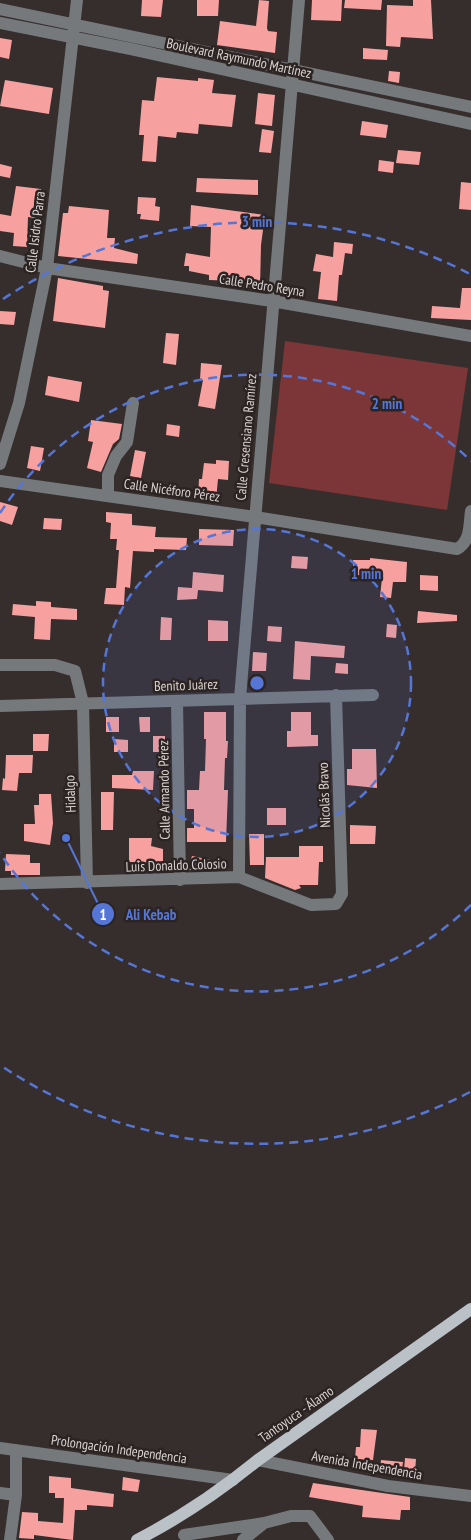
<svg xmlns="http://www.w3.org/2000/svg" width="471" height="1540" font-family="'PT Sans Narrow',sans-serif">
  <style>
    .green { fill: #7c3637 }
    .building { fill: #f6a19f }
    .lines { fill: none; stroke-linecap: round; stroke-linejoin: round }
    .minor { stroke: #76797c; stroke-width: 12 }
    .major { stroke: #bbc2c7; stroke-width: 12 }
    .ring { fill: none; stroke: #5576d6; stroke-width: 2.5; stroke-dasharray: 9 6 }
    .labels { text-anchor: middle; stroke-width: 5; stroke-linejoin: round; paint-order: stroke }
    .street-label { font-size: 14px; fill: #d8d3d2; stroke: #2c2423 }
    .centre { fill: #5576d6; stroke: #2c2423; stroke-width: 2.5 }
    .ring-label { font-size: 15px; text-anchor: middle; font-weight: bold; fill: #5576d6; stroke: #2c2423; stroke-width: 5; stroke-linejoin: round; paint-order: stroke }
    .leader { fill: none; stroke: #5576d6; stroke-width: 2 }
    .callout-dot { fill: #5576d6; stroke: #2c2423; stroke-width: 2 }
    .mark-label { font-size: 15px; text-anchor: middle; font-weight: bold; fill: #fff }
    .callout-label { font-size: 15px; text-anchor: middle; font-weight: bold; fill: #5576d6; stroke: #2c2423; stroke-width: 5; stroke-linejoin: round; paint-order: stroke }
  </style>
  <rect width="100%" height="100%" fill="#362e2d"/>
  <path class="green" d="M285,341L468,368L447,510L269,483Z"/>
  <path class="building" d="M142,0H163L161,17L141,16Z
    M197,0H219L218,16H197Z
    M259,0L269,1L267,28L268,31L277,32L275,53L217,45L220,21L256,26Z
    M312,0H342L341,21L311,20Z
    M345,0H382L381,10L344,8Z
    M413,0H431L433,39L401,37L400,47L386,46L387,5L413,6Z
    M0,38L12,40L9,59L0,57Z
    M363,48L388,50L387,60L363,59Z
    M389,71L400,72L399,83L388,81Z
    M157,77L198,81V78L214,80L212,93L236,95L232,127L199,124L198,134L177,132L176,138L158,136L156,162L142,161L144,135H139L142,100L154,101Z
    M5,80L53,88L49,114L0,106Z
    M258,93L275,95L272,126L255,124Z
    M362,121L388,125L386,138L360,135Z
    M262,129L274,131L271,153L259,152Z
    M398,150L421,152L419,165L396,163Z
    M379,160L394,162L393,173L378,171Z
    M0,164L12,167L10,178L0,176Z
    M197,178L258,180V195L196,192Z
    M461,182L471,183V210L459,209Z
    M16,186L41,189L39,219L28,217L27,247L13,246L14,233L0,231V214L11,216Z
    M138,197L156,198L155,206L160,207L159,221L140,219L141,214H137Z
    M191,205L265,215L261,245L260,288H236L237,281L209,280V275L189,271V266H184L186,253L210,257L211,227L190,226Z
    M69,206L109,210L107,238H115L114,248L138,254L137,264L58,256L63,213H68Z
    M334,242L353,244L352,254L345,253L342,275H339L337,301L318,299L321,272L313,271L316,254L333,257Z
    M58,278L103,286V290L109,291L105,328L53,321Z
    M462,288H471V320L431,318L432,306L460,308Z
    M0,311L16,312L14,325L0,324Z
    M166,333L179,334L176,365L163,363Z
    M201,363L222,365L215,409L198,406L203,380H200Z
    M48,376L82,382L79,402L45,395Z
    M91,420L122,424L119,439L113,444L101,472L87,468L93,442L88,441Z
    M167,424L180,426L179,437L166,435Z
    M31,446L44,448L40,471L27,468Z
    M135,450L146,452L141,478L130,476Z
    M216,460L229,461L228,480L218,479L216,500L198,499L199,479H202L204,463L216,464Z
    M0,502L18,507L12,525L0,521Z
    M106,512L132,514V525L156,527L155,537L187,538L186,550L154,549V552L133,551L130,588L125,587L124,605L104,604L106,588H116L119,550H116L117,539H110L111,523L106,522Z
    M44,518L62,519L61,530L43,529Z
    M199,529L234,530L233,546L199,545Z
    M292,556L308,557L307,569L291,568Z
    M370,558L407,562L406,582H393L391,598L380,597L382,578L353,575V560H370Z
    M193,572L224,575L223,592L198,590L197,599L177,600L178,587L192,588Z
    M420,575L438,576V591L420,590Z
    M36,601L51,602V607L77,609V620L51,619L50,640L34,639L35,617L12,615L13,604L36,606Z
    M418,611L457,615V621L417,623Z
    M161,617L172,618L171,640H160Z
    M208,620L228,621V641H208Z
    M387,624L397,625L396,638L386,637Z
    M268,626L282,627L281,642L267,641Z
    M295,641L345,646L344,658L311,656L310,680L293,679Z
    M253,652L267,653L266,671H252Z
    M336,663L348,664V674L335,673Z
    M204,712H226V741H228L227,758H225L224,790H228L226,842H187V828H194V809H187V790H199L200,771H205L206,739H204Z
    M291,712H311V735H318V746L287,747V731H291Z
    M106,717H119V732H106Z
    M139,717H150V732H140Z
    M33,734H49L48,751H33Z
    M153,736H165V752H153Z
    M114,739L128,740V752H114Z
    M352,749H376L377,788L347,785V769H352Z
    M6,755H33L32,773H19L17,791L2,790L3,778L5,779Z
    M133,771H154L153,790L112,788V775H132Z
    M101,792H114L113,830H101Z
    M39,794H51L53,823L50,845L24,841V824H35L34,805H39Z
    M267,808H286V825H267Z
    M350,825L376,826L375,844H350Z
    M249,834H264V865H250Z
    M129,838H152L151,846L163,849V864L129,862Z
    M299,846H323V862H319L318,885H299L301,888L295,890L265,878L266,857H299Z
    M6,854L30,855V863H40V875H11V871H5Z
    M192,856L216,861L214,870H188Z
    M361,1429L377,1430L373,1460L355,1459L356,1447H360Z
    M405,1458L416,1459L415,1472L404,1471Z
    M381,1460L403,1462L401,1475L380,1473Z
    M49,1476L71,1478V1488L114,1494L113,1507L87,1505V1510H75L73,1540L34,1535V1539L19,1538L22,1512L38,1513V1521L63,1523L64,1498H55V1493H49Z
    M123,1477L140,1480L138,1492L122,1490Z
    M313,1483L410,1497V1510H401L400,1520L362,1517L363,1506L309,1497Z"/>
  <g class="lines">
    <path class="minor" d="M0,9L471,107
      M0,23L131,49L471,124
      M0,256L47,268L272,301L471,336
      M0,464L19,403L47,268L77,0
      M0,481L255,517L457,549C471,541 469,525 471,511
      M108,496V475L116,456L127,442L133,403
      M0,665H55L75,671L83,703L87,883
      M177,701L180,880
      M0,706L373,695
      M239,877L240,698L299,0
      M0,884L239,877L311,905L336,904L342,894L336,695
      M0,1448L233,1480
      M258,1460L388,1486L471,1496
      M0,1493L16,1495
      M184,1535L264,1523L291,1516H310L328,1540
      M10,1540L16,1495V1450
      M243,1540L264,1523"/>
    <path class="major" d="M137,1540C180,1518 220,1491 258,1460L471,1309"/>
  </g>
  <circle cx="257" cy="683" r="154" fill="#5576d6" fill-opacity=".12"/>
  <g class="ring">
    <circle cx="257" cy="683" r="154"/>
    <path d="M471 905A308 308 0 0 1 0 853M0 513A308 308 0 0 1 471 461"/>
    <path d="M470 1092A461 461 0 0 1 3 1067M3 299A461 461 0 0 1 470 274"/>
  </g>
  <g class="labels">
    <g class="street-label">
      <text transform="translate(239 58) rotate(12)" y="5">Boulevard Raymundo Martínez</text>
      <text transform="translate(35 232) rotate(-83)" y="5">Calle Isidro Parra</text>
      <text transform="translate(262 285) rotate(9)" y="5">Calle Pedro Reyna</text>
      <text transform="translate(246 437) rotate(-85)" y="5">Calle Cresensiano Ramírez</text>
      <text transform="translate(172 490) rotate(8)" y="5">Calle Nicéforo Pérez</text>
      <text transform="translate(186 685) rotate(-2)" y="5">Benito Juárez</text>
      <text transform="translate(164 790) rotate(-91)" y="5">Calle Armando Pérez</text>
      <text transform="translate(70 794) rotate(-92)" y="5">Hidalgo</text>
      <text transform="translate(324 795) rotate(-92)" y="5">Nicolás Bravo</text>
      <text transform="translate(176 865) rotate(-2)" y="5">Luis Donaldo Colosio</text>
      <text transform="translate(296 1414) rotate(-35)" y="5">Tantoyuca - Álamo</text>
      <text transform="translate(119 1449) rotate(8)" y="5">Prolongación Independencia</text>
      <text transform="translate(367 1465) rotate(10)" y="5">Avenida Independencia</text>
    </g>
  </g>
  <circle cx="257" cy="683" r="8" class="centre"/>
  <g class="ring-label">
    <text x="257" y="227">3 min</text>
    <text x="387" y="409">2 min</text>
    <text x="366" y="579">1 min</text>
  </g>
  <path class="leader" d="M66 838L103 914"/>
  <g class="callout-dot">
    <circle cx="66" cy="838" r="5"/>
    <circle cx="103" cy="914" r="12"/>
  </g>
  <g class="mark-label">
    <text x="103" y="920">1</text>
  </g>
  <g class="callout-label">
    <text x="151" y="920">Ali Kebab</text>
  </g>
</svg>
